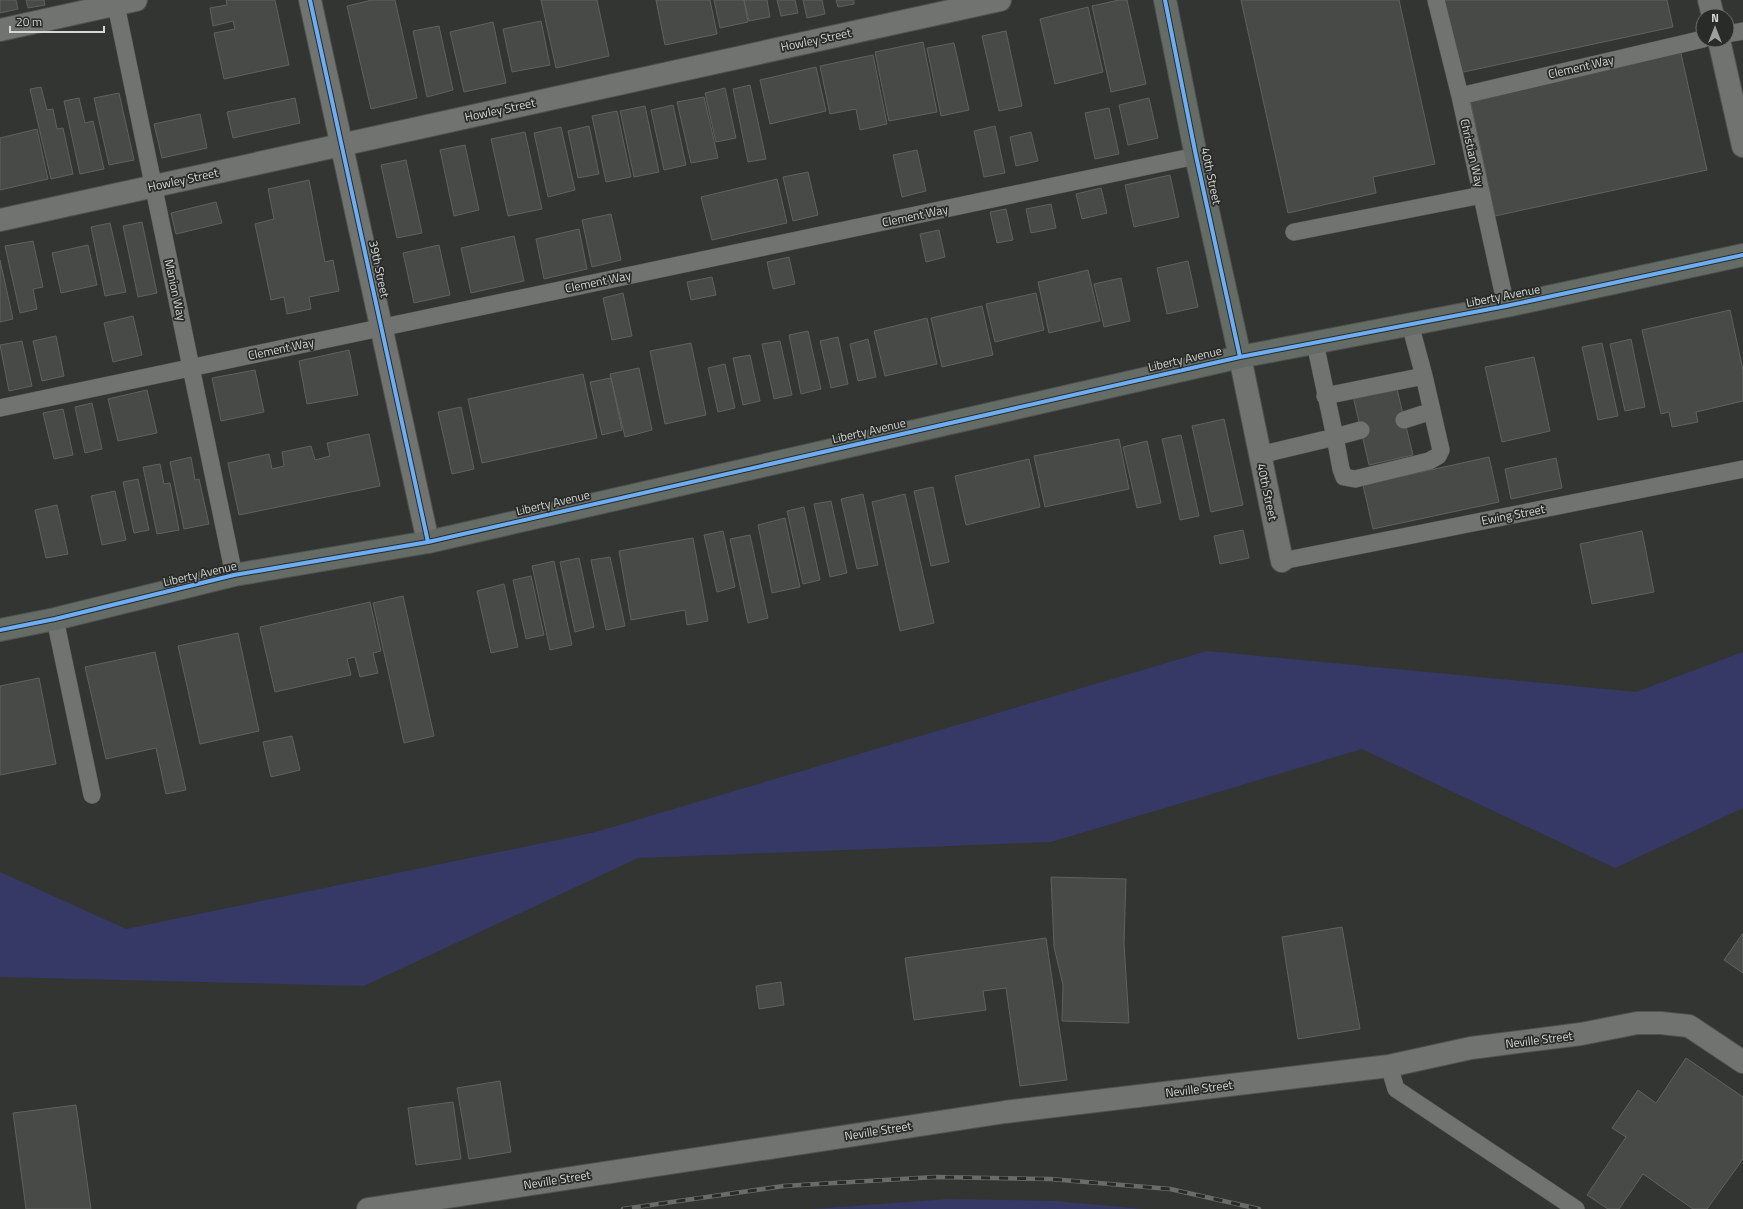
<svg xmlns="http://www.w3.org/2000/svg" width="1743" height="1209" font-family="'Titillium Web',sans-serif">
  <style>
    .green { fill: #363966 }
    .building { fill: #484a48; stroke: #5f615f }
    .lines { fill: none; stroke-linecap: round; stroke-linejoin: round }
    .service-casing { stroke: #505150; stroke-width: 18 }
    .minor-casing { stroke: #505150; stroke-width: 24 }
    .primary-casing { stroke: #505150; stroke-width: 24 }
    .service { stroke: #717371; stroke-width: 17 }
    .minor { stroke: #717371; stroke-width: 22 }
    .primary { stroke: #656b65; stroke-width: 22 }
    .rail-casing { stroke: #6a6c6a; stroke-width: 4.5 }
    .rail { stroke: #282b28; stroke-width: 3; stroke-dasharray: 9; stroke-linecap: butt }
    .cycleway-casing { stroke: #282b28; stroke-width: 6 }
    .cycleway { stroke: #6dadf4; stroke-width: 4 }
    .labels { text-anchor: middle; stroke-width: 3.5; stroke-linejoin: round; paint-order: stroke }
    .street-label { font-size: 12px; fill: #d6d8d6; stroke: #282b28 }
  </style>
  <rect width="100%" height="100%" fill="#333533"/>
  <path class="green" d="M1207,651L1636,692L1743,652V808L1615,868L1362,749L1051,842L638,858L364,986L0,977V872L126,929L596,832Z
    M948,1199L1055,1201L1143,1209H813Z"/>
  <path class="building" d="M0,0H16L18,9L0,13Z
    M26,0H44L45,5L28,8Z
    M226,0H275L289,65L224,79L214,33L235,29L233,21L213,26L210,8L227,5Z
    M372,0H395L417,98L371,109L347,6Z
    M541,0H597L609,56L556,68Z
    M656,0H710L717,34L665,45Z
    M714,0H744L748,22L720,28Z
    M744,0H767L770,17L749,21Z
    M777,0H795L798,13L781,16Z
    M803,0H822L825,14L807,18Z
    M836,0H854V4L838,7Z
    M1119,0H1127L1146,84L1111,92L1092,6Z
    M1241,0H1399L1435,164L1373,177L1376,193L1288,213Z
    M1443,0H1667L1673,27L1459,73Z
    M1088,7L1103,72L1055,84L1040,19Z
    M541,21L550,65L512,72L503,29Z
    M493,22L506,83L464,92L450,32Z
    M439,26L453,90L427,97L413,31Z
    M1006,31L1022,106L999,111L982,36Z
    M923,42L937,112L889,121L875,52Z
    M954,43L969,110L941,116L927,48Z
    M1680,49L1707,170L1495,216L1469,95Z
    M873,55L887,124L860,130L856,109L830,114L820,66Z
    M816,67L826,111L770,124L760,80Z
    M750,85L766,159L748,162L733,89Z
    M41,87L47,110L53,109L57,129L63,128L73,174L51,179L30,89Z
    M725,88L736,138L716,142L705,93Z
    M119,93L134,160L109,165L94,98Z
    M704,97L718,158L691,163L677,102Z
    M79,98L85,123L93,121L104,169L80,174L64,101Z
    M295,98L300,123L233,138L227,112Z
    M1149,98L1158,138L1128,145L1119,105Z
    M673,105L686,165L664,170L651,110Z
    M645,106L659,172L634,177L620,111Z
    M1109,108L1119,154L1095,159L1085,113Z
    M617,111L631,177L606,182L592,116Z
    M200,114L207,148L162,158L154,124Z
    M589,126L599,174L578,178L568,131Z
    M995,126L1005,173L984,177L974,131Z
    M561,127L575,190L548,197L534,133Z
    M37,129L48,179L0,190V138Z
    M525,132L542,209L508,216L491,139Z
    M1031,132L1038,161L1016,166L1010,137Z
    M465,145L479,210L454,216L440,150Z
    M917,150L926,191L902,197L893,155Z
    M406,160L422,233L397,238L381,165Z
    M808,172L818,215L793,221L783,177Z
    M1170,175L1179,217L1134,227L1125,185Z
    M777,179L787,223L712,240L701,197Z
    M309,180L325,262L333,260L339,291L309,297L311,309L287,314L284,297L271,300L255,224L274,219L268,189Z
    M1101,188L1107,213L1082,219L1076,194Z
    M216,202L222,223L176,234L171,213Z
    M1051,204L1056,228L1031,233L1026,209Z
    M1006,209L1013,240L997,243L990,212Z
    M611,214L621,260L592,267L582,220Z
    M142,222L157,293L138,297L123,226Z
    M110,223L126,292L105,296L91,227Z
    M579,229L587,269L544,279L536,239Z
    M939,230L945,257L926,262L920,234Z
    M514,236L524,281L471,293L461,248Z
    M33,241L43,287L33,289L37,309L20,313L5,246Z
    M88,245L97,285L61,293L52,253Z
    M439,245L450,295L414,303L403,253Z
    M789,257L795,284L773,289L767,262Z
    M0,260L13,319L0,322Z
    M1188,261L1198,307L1167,314L1157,268Z
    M1088,270L1100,321L1049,333L1038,282Z
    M712,277L716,295L691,300L687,282Z
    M1121,278L1130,321L1104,327L1094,284Z
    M623,293L632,336L612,340L603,298Z
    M1036,293L1044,330L995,342L986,304Z
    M982,306L993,355L942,367L931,318Z
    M1730,310L1743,370V401L1696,412L1698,422L1672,427L1669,412L1661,414L1642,330Z
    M133,316L142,355L113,362L104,323Z
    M927,318L937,364L885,376L874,331Z
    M808,331L821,389L801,394L789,335Z
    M56,336L64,376L42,381L33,341Z
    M838,337L848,384L831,388L820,341Z
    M868,339L876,377L858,381L850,344Z
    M1631,339L1645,407L1625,411L1610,344Z
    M22,341L32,386L9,391L0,345Z
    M780,341L792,395L774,399L762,344Z
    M691,343L706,415L665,424L650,351Z
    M1602,343L1618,416L1598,420L1582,347Z
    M349,350L358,395L307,404L299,361Z
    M750,355L760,401L743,405L733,358Z
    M1534,357L1550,431L1502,442L1485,367Z
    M725,364L735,408L718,412L708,368Z
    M639,368L652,430L625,437L610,374Z
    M255,370L264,412L221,421L212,378Z
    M583,374L597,438L482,463L468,399Z
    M611,378L622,430L602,435L590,382Z
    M1396,385L1413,455L1369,465L1353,396Z
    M147,390L157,433L118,441L108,399Z
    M92,403L102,449L85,453L75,407Z
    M461,407L474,469L452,474L438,412Z
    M63,409L73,455L54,459L43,413Z
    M1224,419L1243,505L1211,512L1192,426Z
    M369,434L380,486L239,515L228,463L269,454L272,469L284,466L282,452L311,446L315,460L330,456L327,443Z
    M1181,435L1199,516L1180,520L1162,439Z
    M1119,439L1129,489L1045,507L1034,456Z
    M1147,441L1161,503L1137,508L1123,447Z
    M191,457L195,480L199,479L209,524L184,529L170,462Z
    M1489,457L1499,502L1373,529L1363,485Z
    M1556,458L1562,488L1511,499L1505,469Z
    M1029,459L1040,507L966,525L955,476Z
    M160,464L164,484L170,483L179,530L157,534L143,467Z
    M138,479L149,530L134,533L123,482Z
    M933,487L949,562L931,566L914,491Z
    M115,491L126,540L102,545L91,496Z
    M863,494L878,565L857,569L841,499Z
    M905,494L934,623L900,631L872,502Z
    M831,501L847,573L830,577L814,504Z
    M57,505L68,554L46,558L35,510Z
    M804,507L820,580L803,584L787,511Z
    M785,518L800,587L772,593L758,525Z
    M1243,530L1249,558L1220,564L1214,536Z
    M723,531L735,587L717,592L704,535Z
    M1642,531L1654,592L1592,604L1580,544Z
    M750,535L768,618L748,623L730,539Z
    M693,538L708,621L687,625L685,610L631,620L619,551Z
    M610,557L625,626L606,630L591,560Z
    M579,558L594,627L575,632L560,562Z
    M554,561L572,645L550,650L532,566Z
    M531,576L544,635L526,639L513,580Z
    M504,584L518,647L491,653L477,591Z
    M403,596L434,736L404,743L373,603Z
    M370,602L381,651L373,653L378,673L360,677L355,657L347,659L351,675L275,692L260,627Z
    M238,633L259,731L200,744L178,646Z
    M155,652L186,790L166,794L156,748L106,759L85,667Z
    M39,678L56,764L0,775V686Z
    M292,736L300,770L271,777L263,742Z
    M1051,877L1126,879L1124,943L1129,1023L1062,1021L1063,985L1054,947Z
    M1342,927L1360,1029L1298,1039L1282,937Z
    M1743,933V973L1724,960Z
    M1046,938L1067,1080L1020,1086L1006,988L983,991L986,1010L914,1020L905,958Z
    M781,982L784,1005L759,1009L756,986Z
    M1686,1058L1743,1097V1159L1707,1209H1693L1643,1174L1619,1209H1608L1587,1195L1626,1137L1612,1128L1638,1090L1656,1103Z
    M500,1081L511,1152L469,1159L457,1088Z
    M453,1102L461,1159L416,1165L408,1108Z
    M76,1105L91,1209H26L13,1113Z"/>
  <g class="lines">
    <defs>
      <path id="service" d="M1436,0L1460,96L1506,306
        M116,5L234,575
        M1727,34L1743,31
        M1460,96L1703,39
        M1294,232L1482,195
        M1325,396L1424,376L1410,324
        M0,408L1196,156
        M1404,420L1432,411
        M1361,430L1335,437L1341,469L1344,477L1355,479L1429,461L1438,456L1441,450L1424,376
        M1259,455L1335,437L1315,343
        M1282,561L1743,469
        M55,619L92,795
        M1389,1066L1396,1089L1576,1209"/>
      <path id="minor" d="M310,0L428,542
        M1709,0L1713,16
        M0,30L136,0
        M1719,40L1743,146
        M0,220L1000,0
        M1240,357L1282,561
        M368,1209L1005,1112L1389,1066L1471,1048L1581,1034L1637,1023H1661L1689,1026L1743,1062"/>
      <path id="primary" d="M1165,0L1196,156L1240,357
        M0,630L55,619L234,575L428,542L1240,357L1506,306L1743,255"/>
    </defs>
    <use href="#service" class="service-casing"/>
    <use href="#minor" class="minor-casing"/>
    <use href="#primary" class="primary-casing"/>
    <use href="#service" class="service"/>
    <use href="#minor" class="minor"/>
    <use href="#primary" class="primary"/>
    <defs>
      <path id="rail" d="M623,1209L784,1186L935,1177L1050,1179L1170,1189L1259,1209"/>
    </defs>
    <use href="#rail" class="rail-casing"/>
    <use href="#rail" class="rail"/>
    <defs>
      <path id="cycleway" d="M310,0L428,542
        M1165,0L1196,156L1240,357
        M0,630L55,619L234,575L428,542L1240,357L1506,306L1743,255"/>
    </defs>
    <use href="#cycleway" class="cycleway-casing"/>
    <use href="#cycleway" class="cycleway"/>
  </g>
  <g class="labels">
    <g class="street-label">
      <text transform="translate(816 40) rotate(-12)" y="4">Howley Street</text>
      <text transform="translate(1581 67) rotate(-13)" y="4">Clement Way</text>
      <text transform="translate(500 110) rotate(-12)" y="4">Howley Street</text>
      <text transform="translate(1472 153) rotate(77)" y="4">Christian Way</text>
      <text transform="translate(1211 176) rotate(78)" y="4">40th Street</text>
      <text transform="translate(183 180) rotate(-12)" y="4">Howley Street</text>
      <text transform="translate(915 216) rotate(-12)" y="4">Clement Way</text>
      <text transform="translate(379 269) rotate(78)" y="4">39th Street</text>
      <text transform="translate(598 282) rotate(-12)" y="4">Clement Way</text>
      <text transform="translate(175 290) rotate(78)" y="4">Manion Way</text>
      <text transform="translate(1503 296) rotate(-11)" y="4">Liberty Avenue</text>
      <text transform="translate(281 349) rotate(-12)" y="4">Clement Way</text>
      <text transform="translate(1185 359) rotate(-13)" y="4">Liberty Avenue</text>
      <text transform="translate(869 431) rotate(-13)" y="4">Liberty Avenue</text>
      <text transform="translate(1267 492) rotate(78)" y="4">40th Street</text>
      <text transform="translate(553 503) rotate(-13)" y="4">Liberty Avenue</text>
      <text transform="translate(1513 515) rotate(-11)" y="4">Ewing Street</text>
      <text transform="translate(200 574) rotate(-13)" y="4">Liberty Avenue</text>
      <text transform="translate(1539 1040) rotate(-7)" y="4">Neville Street</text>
      <text transform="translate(1199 1089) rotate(-7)" y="4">Neville Street</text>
      <text transform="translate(878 1131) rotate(-9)" y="4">Neville Street</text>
      <text transform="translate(557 1180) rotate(-9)" y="4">Neville Street</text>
    </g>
  </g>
  <g transform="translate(1715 28)"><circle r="19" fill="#282b28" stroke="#6e706e"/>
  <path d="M0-3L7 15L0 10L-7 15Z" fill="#9d9f9d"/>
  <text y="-6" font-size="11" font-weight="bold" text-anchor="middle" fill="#d6d8d6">N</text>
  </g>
  <path d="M10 26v6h94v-6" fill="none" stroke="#d6d8d6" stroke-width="2"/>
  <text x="16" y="26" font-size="12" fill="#d6d8d6" stroke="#282b28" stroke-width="3" paint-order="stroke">20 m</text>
</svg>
